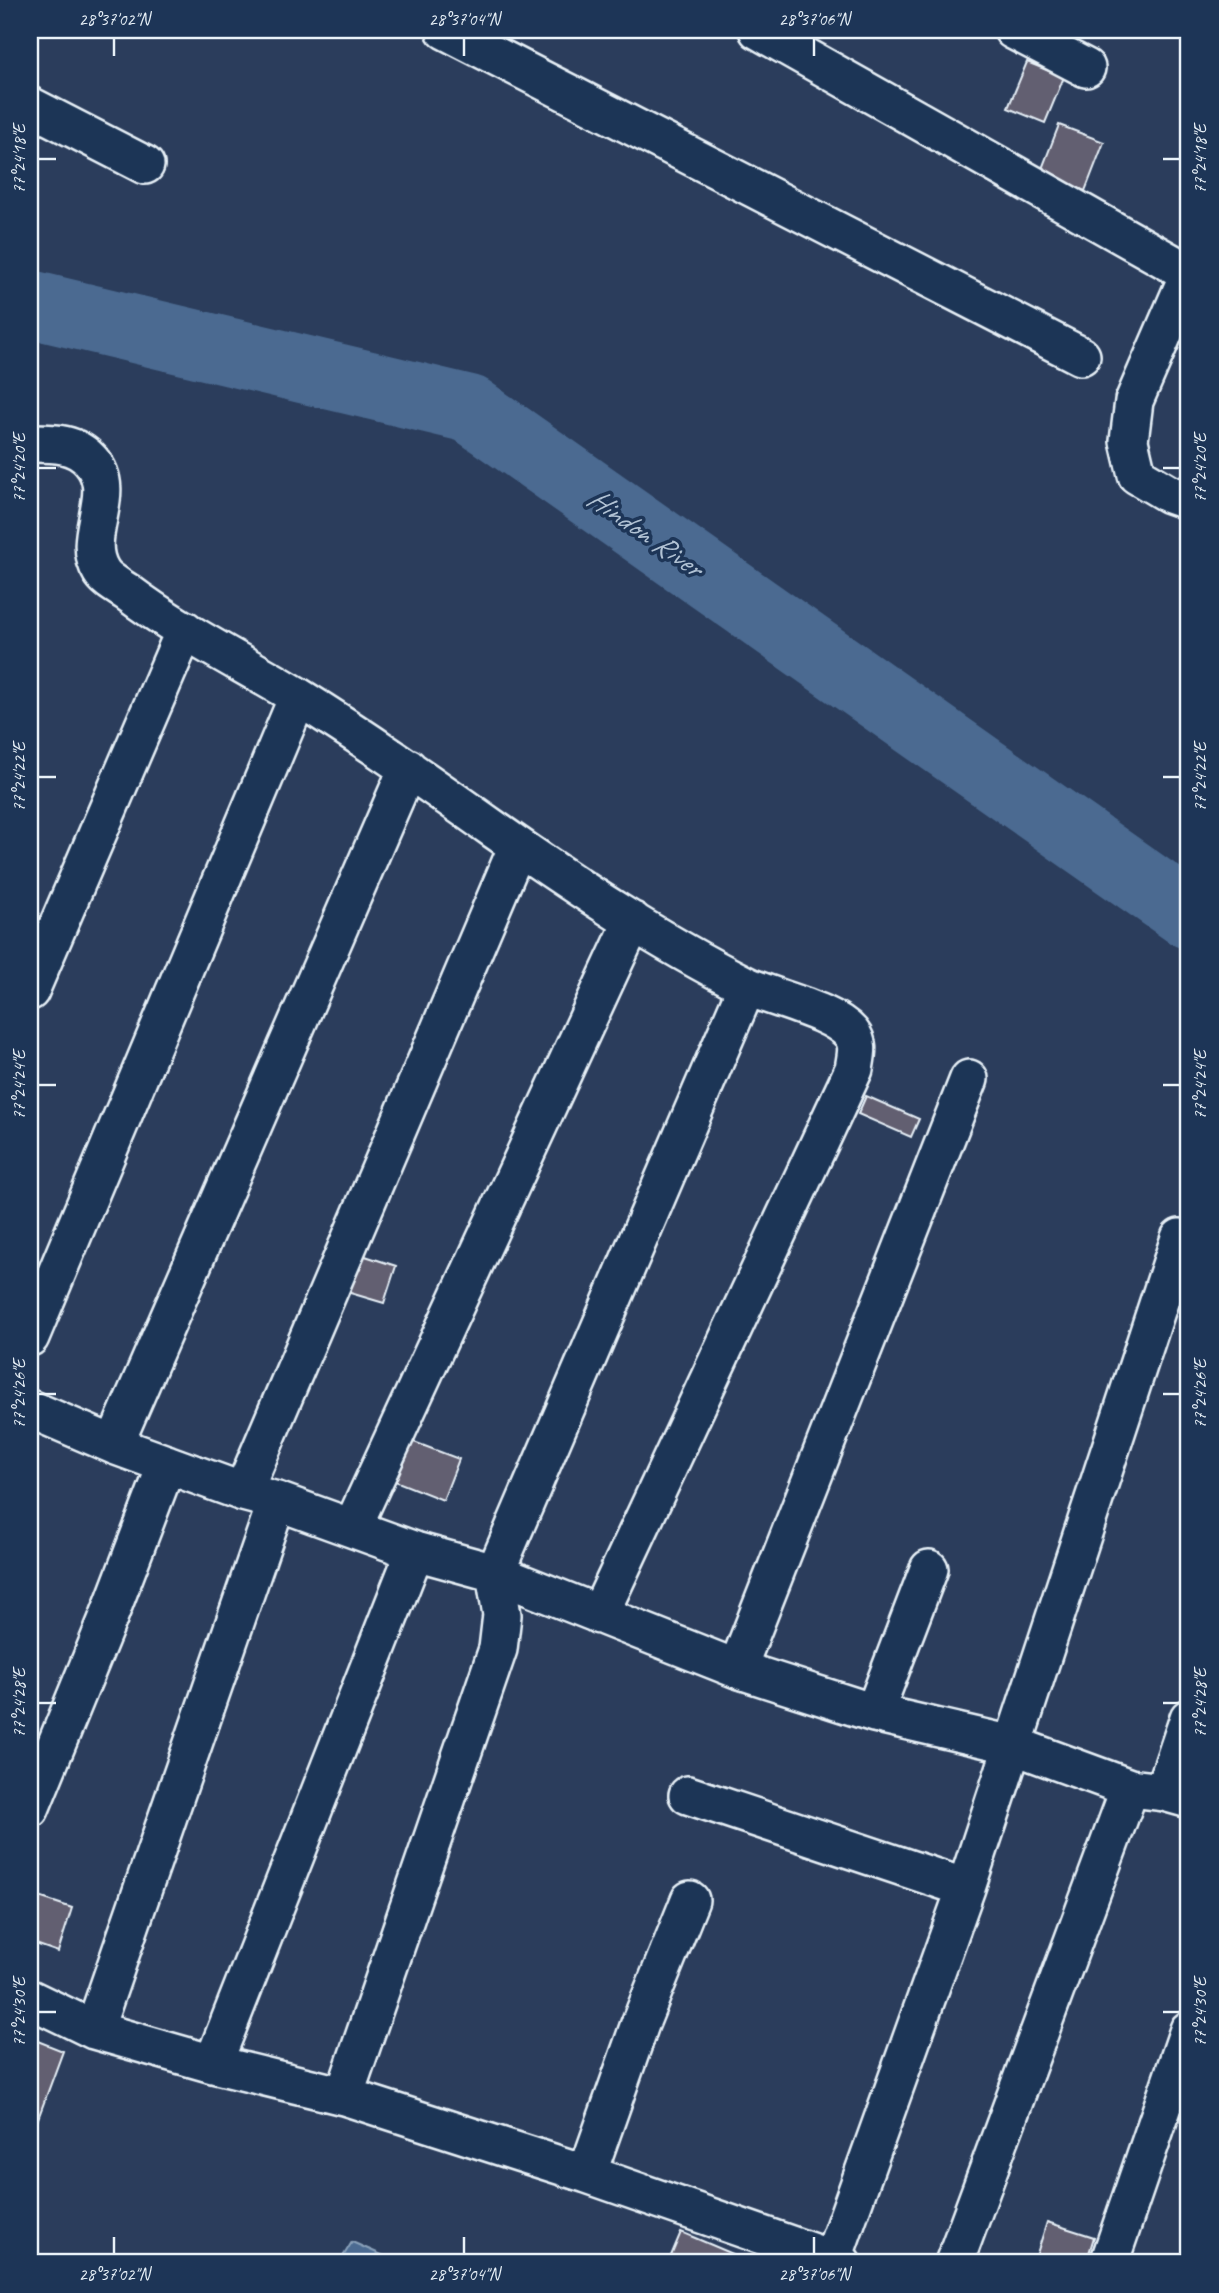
<svg xmlns="http://www.w3.org/2000/svg" width="1219" height="2293" font-family="Caveat,sans-serif">
  <style>
    .water { fill: #4b6b91; stroke: #8aa1ba; stroke-width: 2 }
    .lines { fill: none; stroke-linecap: round; stroke-linejoin: round }
    .river { stroke: #4b6b91; stroke-width: 68 }
    .building { fill: #625e71; stroke: #e8f1f8; stroke-width: 2 }
    .minor-casing { stroke: #e8f1f8; stroke-width: 42 }
    .minor { stroke: #1d3557; stroke-width: 37 }
    .ticks { fill: none; stroke: #e8f1f8; stroke-width: 2.5 }
    .labels { text-anchor: middle; stroke-width: 7; stroke-linejoin: round; paint-order: stroke }
    .water-label { font-size: 30px; font-style: italic; fill: #b1c2d4; stroke: #1d3557 }
    .neatline { fill: none; stroke: #e8f1f8; stroke-width: 2.5 }
    .ticks-label { font-size: 18px; text-anchor: middle; fill: #e8f1f8 }
  </style>
  <rect width="100%" height="100%" fill="#2b3d5c"/>
  <filter id="ink" filterUnits="userSpaceOnUse"><feTurbulence type="fractalNoise" baseFrequency=".0143" numOctaves="2"/><feDisplacementMap in="SourceGraphic" scale="14" xChannelSelector="R" yChannelSelector="G"/><feConvolveMatrix kernelMatrix="1 2 1 2 8 2 1 2 1" color-interpolation-filters="sRGB"/></filter>
  <g filter="url(#ink)">
    <path class="water" d="M352,2242L400,2263H339Z"/>
    <g class="lines">
      <path class="river" d="M30,304L470,409L1189,915"/>
    </g>
    <path class="building" d="M1027,62L1064,77L1045,123L1008,108Z
      M1059,125L1104,142L1085,191L1040,174Z
      M866,1096L919,1119L911,1137L858,1114Z
      M359,1254L396,1266L384,1303L347,1292Z
      M406,1439L459,1459L443,1500L390,1479Z
      M30,1894L72,1908L58,1952L30,1942Z
      M30,2038L63,2051L36,2124L30,2122Z
      M1047,2222L1094,2237L1086,2263H1034Z
      M681,2232L733,2254L729,2263H668Z"/>
    <g class="lines">
      <defs>
        <path id="minor" d="M445,30L1081,356
          M758,30L1189,273
          M1013,30L1086,68
          M30,106L145,165
          M1189,274L1134,401L1129,441L1137,475L1169,494L1189,501
          M30,443C52,443 75,442 91,461C120,494 79,535 101,571C106,580 118,586 127,592C180,632 241,662 297,696C365,738 430,784 495,830C575,886 658,941 745,985C773,999 831,1010 851,1033C860,1044 856,1056 854,1069L599,1615
          M30,991L185,630
          M30,1337L298,697
          M30,1409L114,1445L243,1492L277,1501L415,1551L495,1573L737,1669L874,1713L1013,1745L1130,1788L1164,1792L1189,1799
          M114,1445L408,768
          M243,1492L518,846
          M352,1528L633,921
          M737,1669L969,1079
          M874,1713L929,1569
          M1164,1792L1189,1718
          M688,1795L966,1888
          M30,1809L109,1616L167,1464
          M30,1999L94,2030L213,2064L344,2096L587,2174L842,2263
          M94,2030L277,1501
          M213,2064L415,1551
          M344,2096L498,1649L502,1615L495,1573L747,986
          M587,2174L640,2024L690,1900
          M832,2261L966,1888L1180,1238
          M954,2263L1130,1788
          M1109,2263L1189,2030"/>
      </defs>
      <use href="#minor" class="minor-casing"/>
      <use href="#minor" class="minor"/>
    </g>
  </g>
  <path class="ticks" d="M114,38V56M464,38V56M814,38V56M38,159H56M1163,159H1180M38,468H56M1163,468H1180M38,777H56M1163,777H1180M38,1085H56M1163,1085H1180M38,1394H56M1163,1394H1180M38,1703H56M1163,1703H1180M38,2012H56M1163,2012H1180M114,2237V2254M464,2237V2254M814,2237V2254"/>
  <g class="labels">
    <g class="water-label">
      <text transform="translate(645 532) rotate(35)" y="10">Hindon River</text>
    </g>
  </g>
  <rect width="1219" height="2293" fill="none" stroke="#1d3557" stroke-width="77"/>
  <rect x="38" y="38" width="1142" height="2216" class="neatline"/>
  <g class="ticks-label">
    <text x="114" y="25">28°37'02"N</text>
    <text x="464" y="25">28°37'04"N</text>
    <text x="814" y="25">28°37'06"N</text>
    <text transform="translate(19 159) rotate(-90)" y="6">77°24'18"E</text>
    <text transform="translate(1200 159) rotate(-90)" y="6">77°24'18"E</text>
    <text transform="translate(19 468) rotate(-90)" y="6">77°24'20"E</text>
    <text transform="translate(1200 468) rotate(-90)" y="6">77°24'20"E</text>
    <text transform="translate(19 777) rotate(-90)" y="6">77°24'22"E</text>
    <text transform="translate(1200 777) rotate(-90)" y="6">77°24'22"E</text>
    <text transform="translate(1200 1085) rotate(-90)" y="6">77°24'24"E</text>
    <text transform="translate(19 1085) rotate(-90)" y="6">77°24'24"E</text>
    <text transform="translate(19 1394) rotate(-90)" y="6">77°24'26"E</text>
    <text transform="translate(1200 1394) rotate(-90)" y="6">77°24'26"E</text>
    <text transform="translate(19 1703) rotate(-90)" y="6">77°24'28"E</text>
    <text transform="translate(1200 1703) rotate(-90)" y="6">77°24'28"E</text>
    <text transform="translate(1200 2012) rotate(-90)" y="6">77°24'30"E</text>
    <text transform="translate(19 2012) rotate(-90)" y="6">77°24'30"E</text>
    <text x="114" y="2280">28°37'02"N</text>
    <text x="464" y="2280">28°37'04"N</text>
    <text x="814" y="2280">28°37'06"N</text>
  </g>
</svg>
